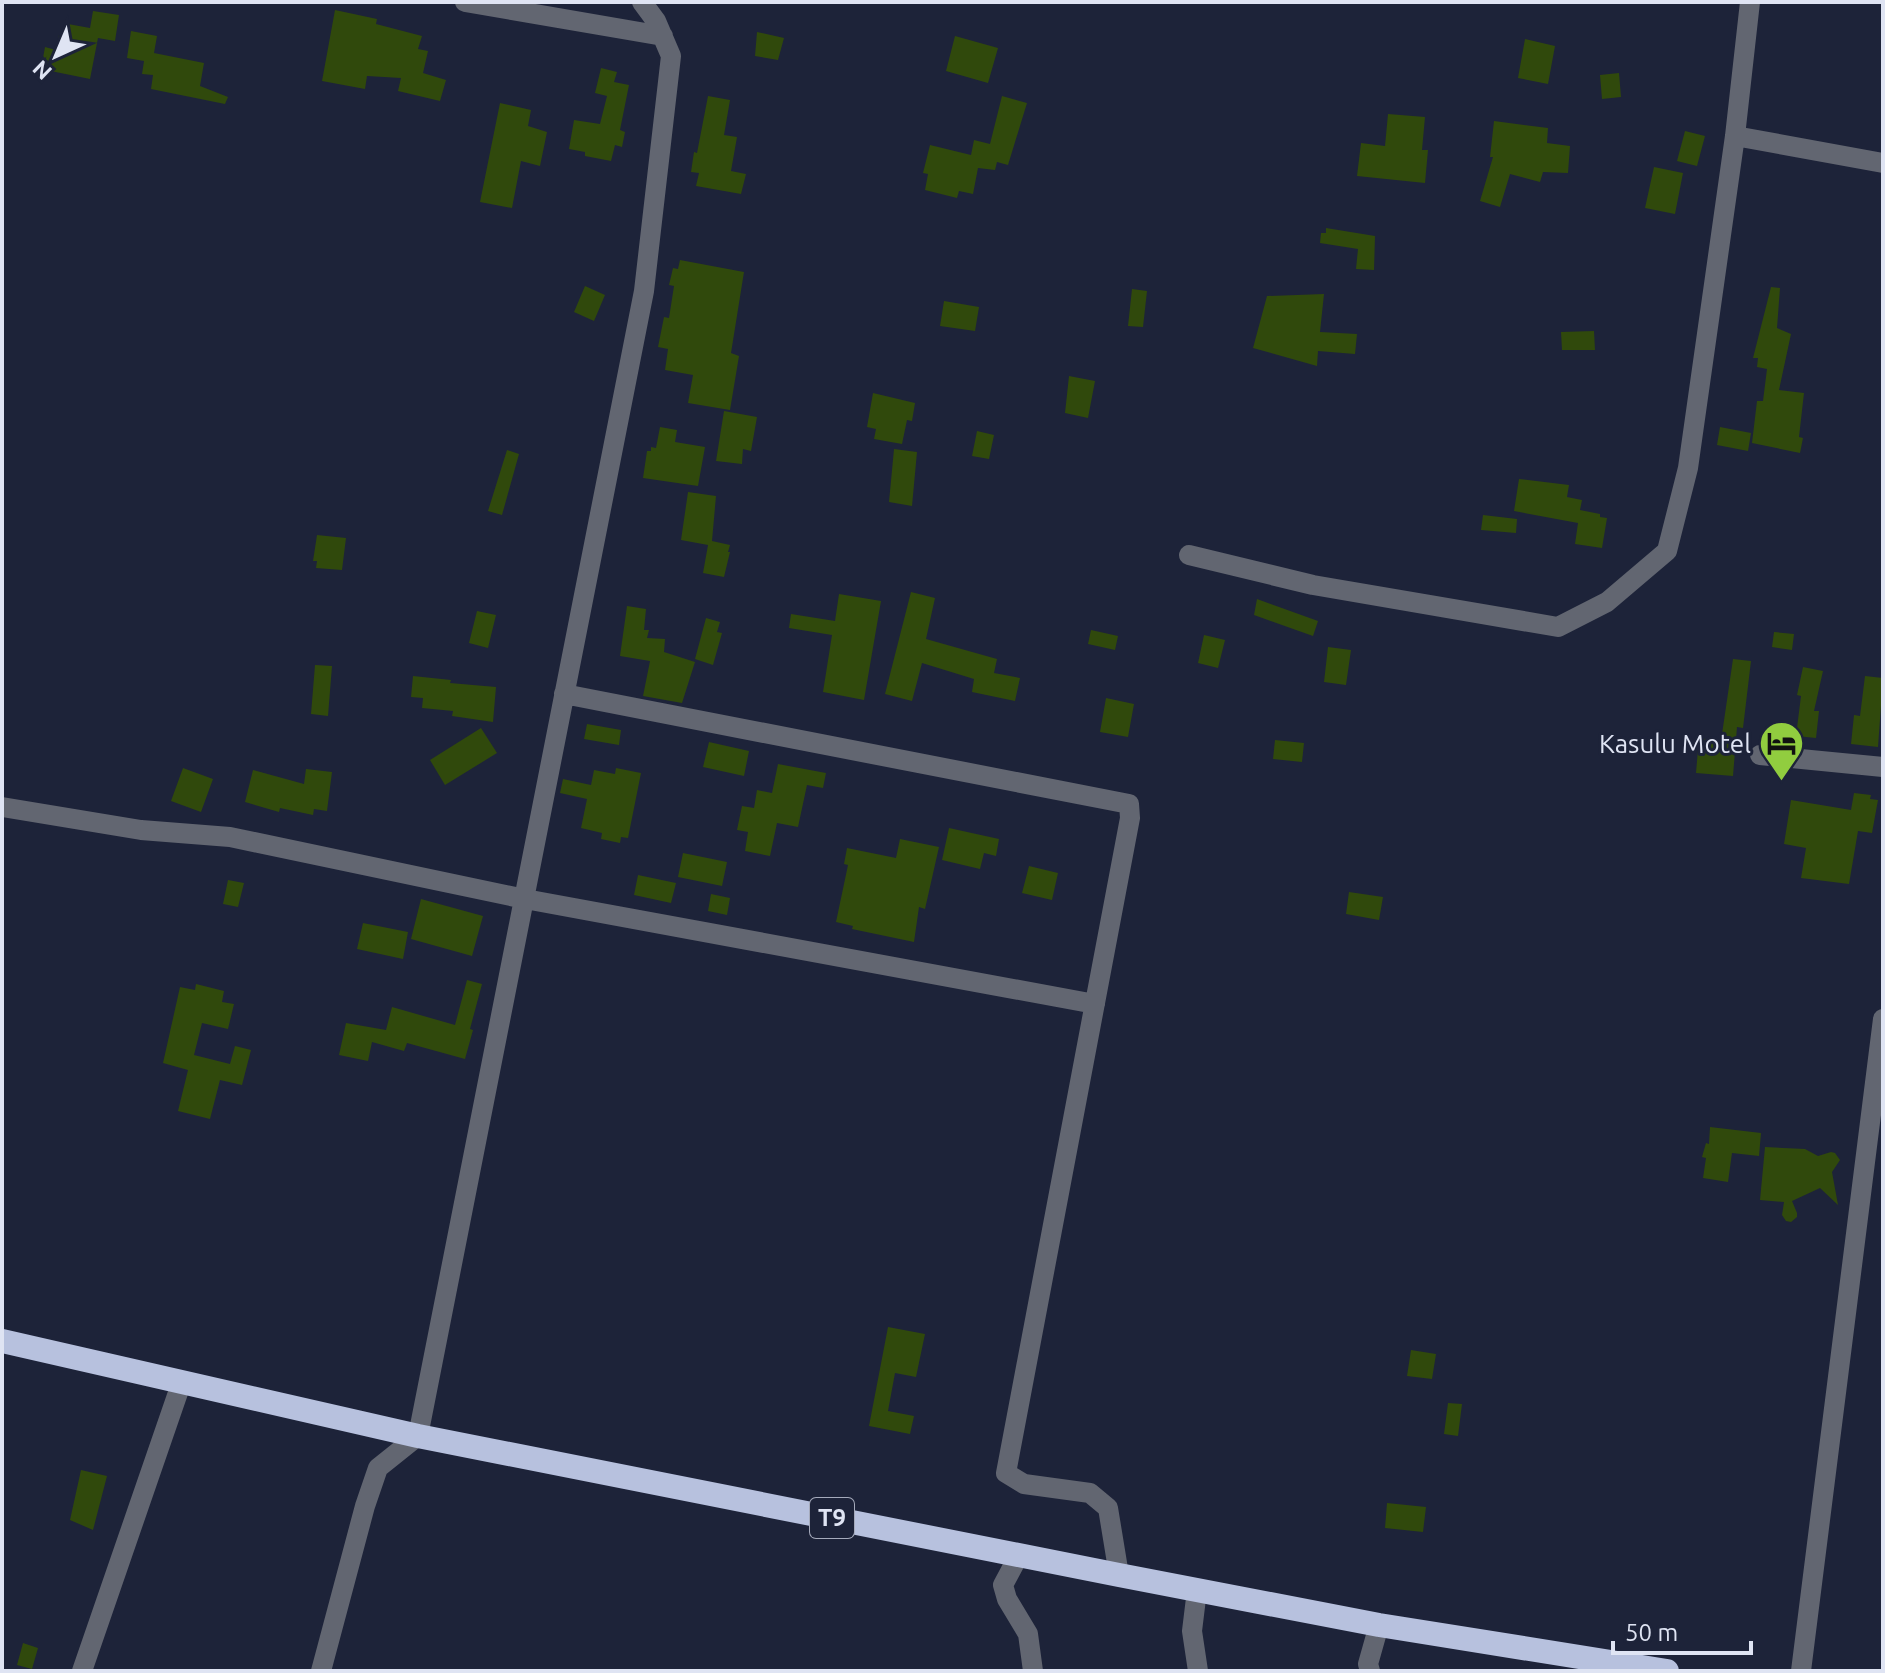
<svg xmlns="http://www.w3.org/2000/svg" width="1885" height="1673" font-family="Ubuntu,sans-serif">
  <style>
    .building { fill: #30490c }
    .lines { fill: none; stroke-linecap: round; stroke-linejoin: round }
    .minor { stroke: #626671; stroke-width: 20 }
    .highway { stroke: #b7c1de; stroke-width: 24 }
    .labels { text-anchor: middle; stroke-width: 6; stroke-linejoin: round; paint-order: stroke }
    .shield { fill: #1d2339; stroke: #a5aabb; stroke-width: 2 }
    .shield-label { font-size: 24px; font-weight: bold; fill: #dfe4f3 }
    .poi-label { font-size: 26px; fill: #dfe4f3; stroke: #1d2339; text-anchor: end }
  </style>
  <rect width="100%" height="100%" fill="#1d2339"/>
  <path class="building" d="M335,10L377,19L376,24L422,36L418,49L428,51L423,73L446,80L440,101L398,91L401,78L367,76L365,89L322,81Z
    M93,11L119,15L115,41L98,38L90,79L41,69L45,47L56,50L59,35L66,36L68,24L90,28Z
    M131,31L157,36L154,53L204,63L200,86L228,97L225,104L151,89L153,75L142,74L144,61L127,58Z
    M757,32L784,38L778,60L755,56Z
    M955,36L998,48L988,83L946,71Z
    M1525,39L1555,46L1548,84L1518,78Z
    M601,68L617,72L614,82L629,85L620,130L625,132L622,147L615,145L611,161L585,156V152L569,149L574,120L600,124L607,96L595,93Z
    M1619,73L1621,97L1602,99L1600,75Z
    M708,96L730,100L724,135L737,137L731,171L746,174L741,194L696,186L699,173L691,172L694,152L697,153Z
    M1002,96L1027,103L1008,165L997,162L995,170L978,168L973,194L959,191L957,198L925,190L928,174L923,173L930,145L971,155L974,140L990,144Z
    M500,103L531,110L528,126L547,132L540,166L521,161L512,208L480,202Z
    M1388,114L1425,117L1422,150H1428L1425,183L1357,176L1361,143L1385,146Z
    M1494,121L1548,128L1547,143L1570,146L1568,173L1543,172L1540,182L1510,174L1500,207L1480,201L1493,157H1490Z
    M1685,131L1705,136L1697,166L1677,161Z
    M1654,167L1683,173L1675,214L1645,208Z
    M1326,228L1375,236L1374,270L1356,269L1358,249L1320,243L1321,233H1326Z
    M680,260L744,272L731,353L739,356L730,410L688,403L693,375L665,370L668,349L658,347L664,317L669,318L674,286L669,285L673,268L678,269Z
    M585,286L605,295L594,321L574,312Z
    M1771,287L1780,288L1777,328L1791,334L1779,390L1804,393L1799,437L1803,438L1800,453L1752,443L1757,401H1763L1767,369L1757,367L1758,358H1753Z
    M1132,289L1147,291L1143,327L1128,326Z
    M1324,294L1320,332L1357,334L1355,354L1318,351L1317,366L1253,348L1267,296Z
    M944,301L979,307L975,331L940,326Z
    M1594,331L1595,350H1562L1561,332Z
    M1069,376L1095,381L1088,418L1065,413Z
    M873,393L915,403L912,421L907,420L902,444L874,439L876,429L867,427Z
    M724,411L757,417L751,451L743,449L742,464L716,461Z
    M660,427L677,430L675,442L705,447L698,486L643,478L647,451H651V447L656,448Z
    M1720,427L1751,433L1748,451L1717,445Z
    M977,431L994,435L989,459L972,456Z
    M894,449L917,452L912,506L889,502Z
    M507,450L519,454L502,515L488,511Z
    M1519,479L1569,485L1567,497L1582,500L1580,510L1600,514V517L1607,518L1602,548L1575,544L1578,523L1514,511Z
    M688,492L716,496L712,541L730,545L728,552H730L724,577L703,573L708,545L681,540Z
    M1483,515L1517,519L1516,533L1481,530Z
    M317,535L346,538L342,570L316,568L317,561H313Z
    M911,592L935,598L926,639L997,659L994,673L1020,678L1015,701L972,692L974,679L922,663L912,701L885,694Z
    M839,594L881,601L864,700L823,692L832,635L789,628L791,614L835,621Z
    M1257,599L1318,621L1313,636L1254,615Z
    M627,606L646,609L644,630H649L647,638L665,639L664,652L695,662L682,703L643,696L650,661L620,656Z
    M477,611L496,615L488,648L469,643Z
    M706,618L720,622L717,632L722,633L713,665L695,659Z
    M1091,630L1118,636L1115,650L1088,644Z
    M1774,632L1794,634L1792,650L1772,647Z
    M1204,635L1225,640L1218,668L1198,663Z
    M1328,647L1351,650L1346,685L1324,682Z
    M1733,659L1751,661L1743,728L1737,727L1733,776L1696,773L1699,738L1721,741Z
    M315,665L332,666L328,716L311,714Z
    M1803,667L1823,671L1814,711H1819L1816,738L1796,736L1801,696L1797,695Z
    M413,676L451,680L450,683L496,687L493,722L452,716L453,711L422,708L423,698L411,697Z
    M1865,676L1883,678L1878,747L1851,744L1854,715L1860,716Z
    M1106,698L1134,704L1128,737L1100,732Z
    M587,724L621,730L619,745L584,739Z
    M481,728L497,753L445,785L430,760Z
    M1275,740L1304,743L1302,762L1273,759Z
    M709,742L749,751L744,776L703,767Z
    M778,764L826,773L823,788L807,785L798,827L777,823L770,856L745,851L748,832L737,830L742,806L754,808L757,790L772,793Z
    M183,768L213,779L201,812L171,801Z
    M616,768L641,773L628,838L621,837L620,843L601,839L602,833L581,828L587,799L560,793L563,779L591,785L594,770L615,774Z
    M306,769L332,772L327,811L314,809L313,815L280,808L279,812L245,802L253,770L304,784Z
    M1854,793L1871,795L1870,799L1878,800L1872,833L1858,831L1849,884L1801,878L1806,848L1784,844L1791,800L1851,810Z
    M949,828L999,839L996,856L984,853L980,869L942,860Z
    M900,839L939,847L925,909L919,907L914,942L852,929L853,926L836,922L848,865L844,864L847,848L896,858Z
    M683,853L727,862L722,886L678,877Z
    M1029,866L1058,873L1052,900L1022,893Z
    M638,875L676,883L671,903L634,895Z
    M228,880L244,883L238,907L223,904Z
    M1349,892L1383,897L1379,920L1346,914Z
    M711,894L730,898L727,915L708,911Z
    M421,899L483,916L472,956L411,939Z
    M363,923L408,932L403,959L357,949Z
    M467,980L482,984L470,1029L473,1030L465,1059L407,1043L404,1051L372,1042L368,1061L339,1055L346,1023L386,1030L392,1007L455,1025Z
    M196,984L224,991L222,1002L234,1004L228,1029L202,1023L194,1055L230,1064L235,1046L251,1050L242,1085L220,1080L210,1119L178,1111L188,1070L163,1063L180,987L195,990Z
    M1710,1127L1761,1133L1759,1156L1732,1153L1728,1182L1703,1178L1706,1158L1702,1157L1706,1143L1709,1144Z
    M1765,1147L1805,1149L1818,1156L1831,1152L1835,1153L1840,1160L1832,1172L1838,1205L1820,1188L1792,1201L1797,1213V1217L1791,1222L1786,1221L1782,1215L1784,1202L1760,1200Z
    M888,1327L925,1334L916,1377L895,1373L888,1411L914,1416L910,1434L869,1426Z
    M1411,1350L1436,1354L1432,1379L1407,1376Z
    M1448,1403L1462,1404L1458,1436L1444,1434Z
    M81,1470L107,1476L93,1530L70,1520Z
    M1387,1503L1426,1507L1423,1532L1385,1528Z
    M23,1643L38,1648L32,1669L17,1665Z"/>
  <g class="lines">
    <path class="minor" d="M465,2L663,36
      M1735,136L1883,163
      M1189,555L1313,585L1558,627L1607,602L1667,551L1688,468L1735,136L1750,2
      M564,694L1129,804L1130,818L1006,1473L1024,1484L1090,1493L1108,1508L1119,1575
      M1760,755L1883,767
      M2,807L141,830L230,837L525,899L1095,1004
      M1019,1555L1003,1585L1007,1599L1028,1634L1033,1671
      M1197,1590L1192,1631L1198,1671
      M82,1671L181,1384
      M321,1671L365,1506L378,1468L418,1436L644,291L671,56L656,21L642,2
      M1370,1671L1368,1664L1379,1625
      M1801,1671L1883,1019"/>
    <path class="highway" d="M2,1341L418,1436L1119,1575L1379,1625L1667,1671"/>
  </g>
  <defs>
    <symbol id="hotel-pin" viewBox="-11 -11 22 30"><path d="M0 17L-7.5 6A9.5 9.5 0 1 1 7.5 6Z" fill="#91cd3f" stroke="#1d2339"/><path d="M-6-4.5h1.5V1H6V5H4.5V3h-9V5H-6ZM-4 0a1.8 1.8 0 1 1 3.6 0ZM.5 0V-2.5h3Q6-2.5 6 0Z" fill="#111"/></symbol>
  </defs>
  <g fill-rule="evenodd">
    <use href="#hotel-pin" x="1756" y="718" width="51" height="69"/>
  </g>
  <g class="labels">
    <rect class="shield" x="810" y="1498" width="44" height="40" rx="6"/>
    <g class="shield-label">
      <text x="832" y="1526">T9</text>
    </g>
    <g class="poi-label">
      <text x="1751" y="753">Kasulu Motel</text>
    </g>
  </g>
  <rect width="1885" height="1673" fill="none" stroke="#dfe4f3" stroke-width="8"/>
  <g transform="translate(56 56) rotate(224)" stroke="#1d2339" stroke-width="6" paint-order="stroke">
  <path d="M0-6L14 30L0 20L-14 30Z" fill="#dfe4f3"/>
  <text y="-12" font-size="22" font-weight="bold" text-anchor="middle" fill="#dfe4f3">N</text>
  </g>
  <path d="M1613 1641v12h138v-12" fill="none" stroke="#dfe4f3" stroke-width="4"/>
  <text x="1625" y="1641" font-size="24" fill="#dfe4f3" stroke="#1d2339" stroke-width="6" paint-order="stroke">50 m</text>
</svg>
